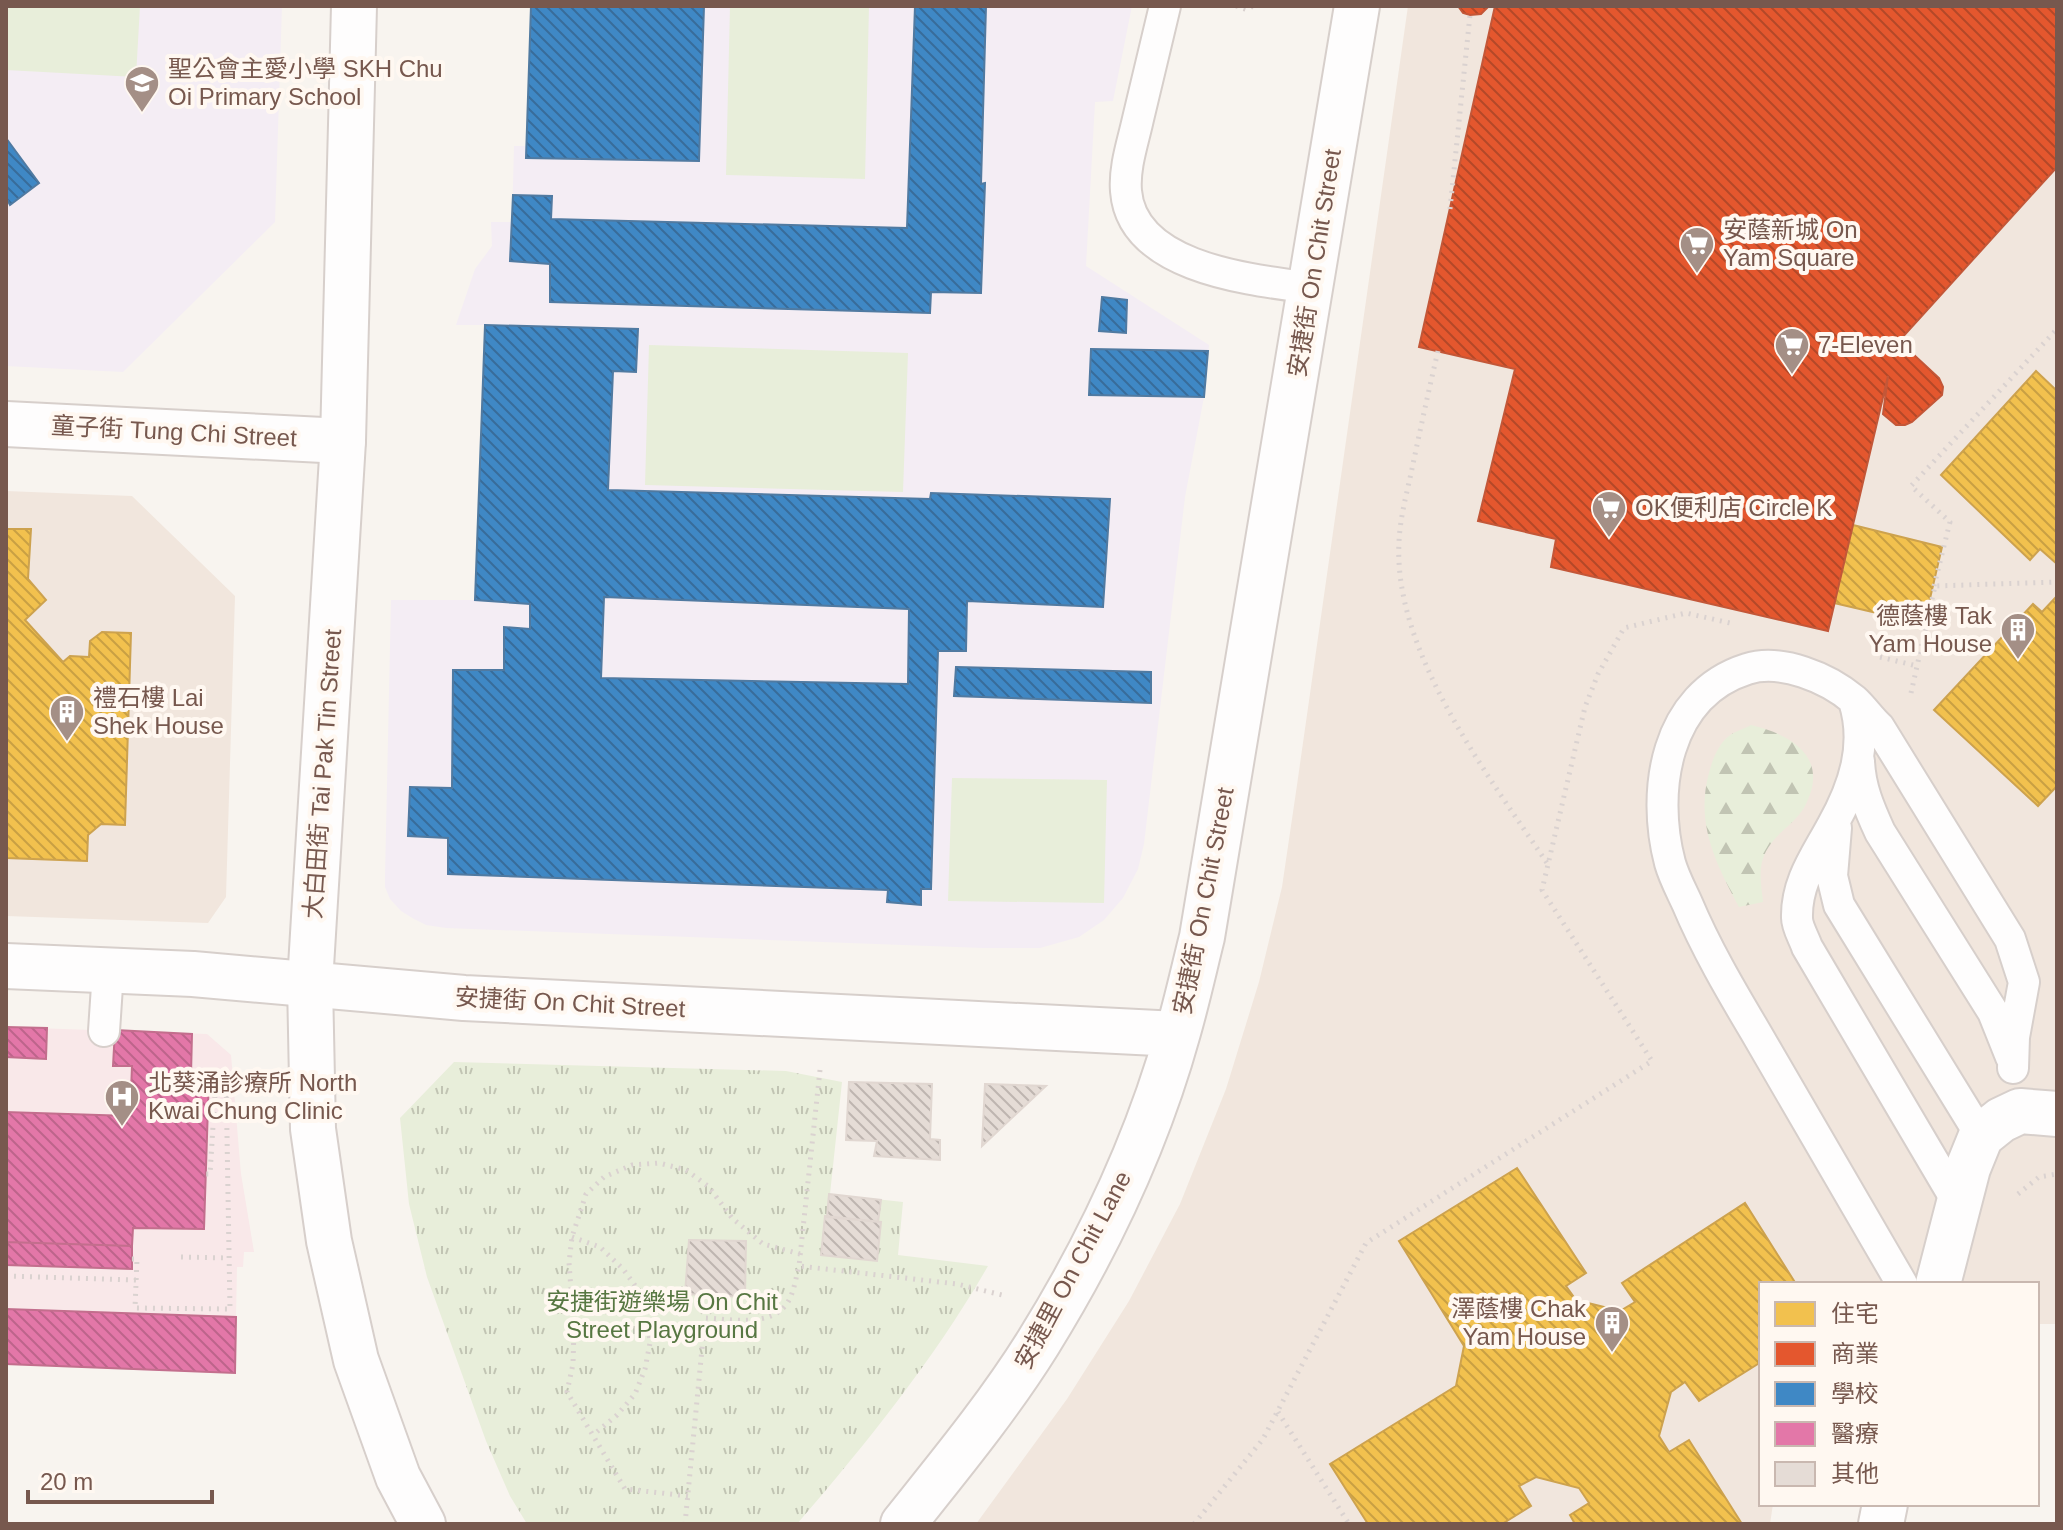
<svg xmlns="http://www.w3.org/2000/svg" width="2063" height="1530" font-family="Arial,'Noto Sans TC',sans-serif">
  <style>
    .residential { fill: #f1e6dd }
    .education { fill: #f4edf4 }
    .medical { fill: #f9e8e9 }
    .grass { fill: url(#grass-tufts) }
    .forest { fill: url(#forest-firs) }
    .garden { fill: #e8eeda }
    .homes { fill: url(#homes-back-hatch); stroke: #cda24e; stroke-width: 2 }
    .shops { fill: url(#shops-back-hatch); stroke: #c35738; stroke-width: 2 }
    .schools { fill: url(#schools-back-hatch); stroke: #507aa1; stroke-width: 2; fill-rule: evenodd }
    .health { fill: url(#health-back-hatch); stroke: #c36e8d; stroke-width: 2 }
    .building { fill: url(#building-back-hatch); stroke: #e1d7d1; stroke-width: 2 }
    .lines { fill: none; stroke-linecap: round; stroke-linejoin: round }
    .service-casing { stroke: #d7cfcb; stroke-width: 34 }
    .minor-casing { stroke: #d7cfcb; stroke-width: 48 }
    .tertiary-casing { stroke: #d7cfcb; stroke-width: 48 }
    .path { stroke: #dad2d0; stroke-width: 5; stroke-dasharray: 2 6; stroke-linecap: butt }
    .service { stroke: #fefdfd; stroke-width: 30 }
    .minor { stroke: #fefdfd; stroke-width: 44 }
    .tertiary { stroke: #fefdfd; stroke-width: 44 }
    .labels { text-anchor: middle; stroke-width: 8; stroke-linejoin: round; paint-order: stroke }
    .poi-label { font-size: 24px; fill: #77584e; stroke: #fff8f1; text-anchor: start }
    .street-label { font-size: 24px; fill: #77584e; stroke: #fff8f1 }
    .park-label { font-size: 24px; fill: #577742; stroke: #fff8f1 }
  </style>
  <defs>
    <pattern id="grass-tufts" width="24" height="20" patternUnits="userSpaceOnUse" patternTransform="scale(2)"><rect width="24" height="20" fill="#e8eeda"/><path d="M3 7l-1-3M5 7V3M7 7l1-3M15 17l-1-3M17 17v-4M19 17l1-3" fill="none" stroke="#c1c4b3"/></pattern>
    <pattern id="forest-firs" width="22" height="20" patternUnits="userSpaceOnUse" patternTransform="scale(2)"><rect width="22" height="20" fill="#e8eeda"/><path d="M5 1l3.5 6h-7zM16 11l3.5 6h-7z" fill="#c1c4b3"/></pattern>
    <pattern id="homes-back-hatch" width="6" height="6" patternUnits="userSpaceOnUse" patternTransform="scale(2)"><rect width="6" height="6" fill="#f2c14e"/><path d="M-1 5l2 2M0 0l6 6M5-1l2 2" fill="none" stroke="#c9a043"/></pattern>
    <pattern id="shops-back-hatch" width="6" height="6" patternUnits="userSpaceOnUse" patternTransform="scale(2)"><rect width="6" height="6" fill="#e4572e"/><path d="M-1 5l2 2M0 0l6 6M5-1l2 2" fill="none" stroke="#b44828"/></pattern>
    <pattern id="schools-back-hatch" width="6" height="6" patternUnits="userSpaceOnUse" patternTransform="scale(2)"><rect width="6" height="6" fill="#3f88c5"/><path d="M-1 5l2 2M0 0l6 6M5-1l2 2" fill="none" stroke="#386c9a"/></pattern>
    <pattern id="health-back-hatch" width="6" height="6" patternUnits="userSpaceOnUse" patternTransform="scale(2)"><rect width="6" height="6" fill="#e377a8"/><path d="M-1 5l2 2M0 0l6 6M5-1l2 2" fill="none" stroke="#bd648b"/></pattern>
    <pattern id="building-back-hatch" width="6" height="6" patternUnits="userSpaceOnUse" patternTransform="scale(2)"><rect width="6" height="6" fill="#e5dcd6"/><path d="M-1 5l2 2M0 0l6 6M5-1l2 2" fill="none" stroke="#beb5b0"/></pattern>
  </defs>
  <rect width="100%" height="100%" fill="#f8f4ef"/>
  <path class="residential" d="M1408,6H2057V1324H2037V1284H1761V1504H1773L1770,1524H976L1067,1399L1129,1301L1180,1204L1226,1089L1259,982L1282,887L1297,785Z
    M6,491L132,496L235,596L226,897L208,923L6,916Z"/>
  <path class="education" d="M6,6H282L275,222L123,372L6,366Z
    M531,6H1132L1113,101L1095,102L1086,266L1209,345L1204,397L1185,497L1144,844L1138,869L1123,898L1104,920L1079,937L1040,948H983L446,928L426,925L414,919L401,911L390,899L385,887V877L391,600H475L485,325H456L475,269L492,246L491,222H512L514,146H527Z"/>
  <path class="medical" d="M6,1027L207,1034L231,1055L241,1174L254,1252H244L243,1267H237L236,1317L6,1309Z"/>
  <path class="grass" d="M454,1062L786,1071L842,1082L830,1194L903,1202L898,1255L988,1266C935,1358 867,1443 797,1524H527L510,1496L486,1441L427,1277L409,1204L400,1118Z"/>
  <path class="forest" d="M1751,725C1793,735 1830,758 1805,806C1796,823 1777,832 1768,848C1757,865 1761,883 1763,902L1739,907C1716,864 1695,823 1709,773C1712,761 1718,744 1729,736C1735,731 1744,729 1751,725Z"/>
  <path class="garden" d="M6,6H140L136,77L6,70Z
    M730,6H869L865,179L726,175Z
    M649,345L908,353L903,492L645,485Z
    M952,778L1107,780L1104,903L948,901Z"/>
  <path class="homes" d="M2036,371L2057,391V564L2040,549L2030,560L1941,475Z
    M1853,525L1942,547L1924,624L1834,603Z
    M6,529H31L28,579L46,600L25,620L63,662L70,656L89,657L90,641L102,632L131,633L125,825L101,824L88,835L87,861L6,858Z
    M2057,592V786L2038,806L1934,710L2033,604L2042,612L2056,597Z
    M1517,1168L1586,1273L1566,1286L1576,1300L1620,1311L1635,1302L1622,1283L1745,1203L1796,1284H1761V1362L1699,1401L1685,1382L1671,1392L1659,1436L1669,1452L1689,1440L1742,1524H1575L1570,1515L1589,1503L1579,1488L1536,1477L1519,1486L1531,1506L1502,1524H1368L1330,1464L1456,1386L1464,1346L1399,1241Z"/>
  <path class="shops" d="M1458,6H1489L1481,14L1470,15L1463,13Z
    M1495,6H2057V167L1899,341L1939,378L1943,387L1942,395L1912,422L1905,425H1896L1883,414L1888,376L1828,631L1551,567L1556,539L1478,521L1515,369L1419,347Z"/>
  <path class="schools" d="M531,6H704L699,161L526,158Z
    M915,6H986L981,184L985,183L981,293L931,292L930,313L550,302V264L510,261L513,195L552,196L551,219L907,228Z
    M6,138L39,183L10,205L8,201L6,203Z
    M1102,297L1127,300L1126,333L1099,331Z
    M485,325L638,329L636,372L613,371L608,490L930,499L931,493L1110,499L1103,607L967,601L966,651H938L931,889H921V905L887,902L888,890L448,874V838L408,836L410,787L452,788L453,670H504V627L530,629V604L475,600ZM604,597L909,609L908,684L601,678Z
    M1091,349L1208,351L1204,397L1089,395Z
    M956,667L1151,672V703L954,696Z"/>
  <path class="health" d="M6,1027L47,1028L46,1059L6,1057Z
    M115,1030L192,1034L191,1075H209L204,1229L133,1228L132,1246L6,1242V1112L130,1116L132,1066H113Z
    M6,1242L132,1246V1269L6,1265Z
    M6,1309L236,1317L235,1373L6,1364Z"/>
  <path class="building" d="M849,1082L932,1084L930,1139L940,1140V1160L874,1156L877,1141L846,1140Z
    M985,1084L1046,1086L982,1146Z
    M829,1194L881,1200L878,1222L827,1217Z
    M825,1216L881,1222L877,1261L821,1255Z
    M689,1240L746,1241L745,1297L685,1294Z"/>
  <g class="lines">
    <defs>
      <path id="service" d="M1165,6C1156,44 1147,81 1138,119C1133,142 1124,167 1126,191C1132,269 1253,280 1312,288
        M1854,701C1868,745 1854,787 1832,826C1816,856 1796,882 1797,918C1797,927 1804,938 1807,947L1958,1203
        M1859,761C1860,787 1869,808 1880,832L1993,1012L2011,1057
        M1836,828L1832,876L1839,905L1981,1136
        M104,1031L108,971
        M1902,1284C1853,1200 1804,1116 1755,1031C1730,989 1706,948 1687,903C1681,890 1674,877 1670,863C1651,791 1665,695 1747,669C1781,658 1828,678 1854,700C1863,708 1870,719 1879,727L2010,939L2024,982L2014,1037L2013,1068"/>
      <path id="minor" d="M6,424L343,441
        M6,966L193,974L464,998L1177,1034
        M1938,1284L1968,1168L1981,1136L2001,1120L2020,1111L2057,1114
        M903,1524C950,1465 998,1407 1038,1343C1097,1248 1148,1140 1178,1032C1187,1001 1194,969 1202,937L1357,6
        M1881,1524L1885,1504"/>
      <path id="tertiary" d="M354,6L343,441L310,983L313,1129L329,1241L356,1360L398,1477L423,1524"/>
    </defs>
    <use href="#service" class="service-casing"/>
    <use href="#minor" class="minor-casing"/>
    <use href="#tertiary" class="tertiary-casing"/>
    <path class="path" d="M1236,6L1248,10L1252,6
      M1450,209L1470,15
      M1438,351C1429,389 1421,426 1413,464C1408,489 1400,516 1399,542C1393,652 1488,775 1547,863
      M1934,586L1950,522L1911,486L2057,329
      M1880,657L1917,666
      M1911,693L1935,586L2057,582
      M820,1070L799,1266L957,1284L1002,1295
      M2018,1194L2039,1177L2057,1174
      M572,1237L600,1247L623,1269L645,1299L648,1324L650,1343L645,1369L635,1394L617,1415L593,1435
      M181,1257L229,1258
      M132,1259H137L135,1308L230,1309L226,1078H216L210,1174H206
      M6,1276L136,1280
      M1278,1412L1349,1524
      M688,1496L625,1489L567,1392L573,1364L574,1329L569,1263L572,1237L586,1194L604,1177L632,1165L659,1163L686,1170L709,1187L732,1218L763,1244L800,1254
      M685,1524L705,1318C730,1319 772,1328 788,1302C794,1292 796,1277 799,1266
      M1194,1524L1263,1439L1366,1243L1652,1061L1542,890L1585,707L1598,674L1624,628L1686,613L1730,623"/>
    <use href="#service" class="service"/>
    <use href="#minor" class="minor"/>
    <use href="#tertiary" class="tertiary"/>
  </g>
  <defs>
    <symbol id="school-pin" viewBox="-11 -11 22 30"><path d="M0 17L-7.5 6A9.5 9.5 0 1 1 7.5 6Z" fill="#a48f86" stroke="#fff8f1"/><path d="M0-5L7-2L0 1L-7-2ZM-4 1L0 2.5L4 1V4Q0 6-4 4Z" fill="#fff"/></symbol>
    <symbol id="supermarket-pin" viewBox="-11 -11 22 30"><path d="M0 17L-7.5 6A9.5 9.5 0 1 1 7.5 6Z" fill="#a48f86" stroke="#fff8f1"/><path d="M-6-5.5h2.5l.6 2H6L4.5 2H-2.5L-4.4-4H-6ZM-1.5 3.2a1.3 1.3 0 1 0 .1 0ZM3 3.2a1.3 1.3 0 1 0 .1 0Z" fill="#fff"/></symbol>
    <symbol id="building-pin" viewBox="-11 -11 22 30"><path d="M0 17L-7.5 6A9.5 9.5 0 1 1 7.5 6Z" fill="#a48f86" stroke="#fff8f1"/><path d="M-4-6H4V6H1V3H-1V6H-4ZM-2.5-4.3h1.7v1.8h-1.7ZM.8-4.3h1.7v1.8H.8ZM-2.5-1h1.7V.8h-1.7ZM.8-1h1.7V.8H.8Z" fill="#fff"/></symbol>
    <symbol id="hospital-pin" viewBox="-11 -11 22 30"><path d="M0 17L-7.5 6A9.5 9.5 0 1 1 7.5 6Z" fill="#a48f86" stroke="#fff8f1"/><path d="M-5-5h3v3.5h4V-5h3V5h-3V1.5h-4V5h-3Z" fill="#fff"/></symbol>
  </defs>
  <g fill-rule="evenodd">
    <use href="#school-pin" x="122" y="63" width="40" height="54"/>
    <use href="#supermarket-pin" x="1677" y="224" width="40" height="54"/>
    <use href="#supermarket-pin" x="1772" y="325" width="40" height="54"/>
    <use href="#supermarket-pin" x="1589" y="488" width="40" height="54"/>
    <use href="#building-pin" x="1998" y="610" width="40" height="54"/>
    <use href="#building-pin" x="47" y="692" width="40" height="54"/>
    <use href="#hospital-pin" x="102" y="1077" width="40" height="54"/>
    <use href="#building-pin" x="1592" y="1303" width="40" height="54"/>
  </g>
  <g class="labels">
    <g class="poi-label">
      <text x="168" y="77">聖公會主愛小學 SKH Chu<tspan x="168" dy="28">Oi Primary School</tspan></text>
      <text x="1723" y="238">安蔭新城 On<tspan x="1723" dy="28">Yam Square</tspan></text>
      <text x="1818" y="353">7-Eleven</text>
      <text x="1635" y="516">OK便利店 Circle K</text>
      <text x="1992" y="624" text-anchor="end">德蔭樓 Tak<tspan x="1992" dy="28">Yam House</tspan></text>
      <text x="93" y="706">禮石樓 Lai<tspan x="93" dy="28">Shek House</tspan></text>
      <text x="148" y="1091">北葵涌診療所 North<tspan x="148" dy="28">Kwai Chung Clinic</tspan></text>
      <text x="1586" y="1317" text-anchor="end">澤蔭樓 Chak<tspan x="1586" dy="28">Yam House</tspan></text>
    </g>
    <g class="street-label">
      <text transform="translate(1315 263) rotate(-81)" y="8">安捷街 On Chit Street</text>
      <text transform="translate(174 432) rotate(3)" y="8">童子街 Tung Chi Street</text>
      <text transform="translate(323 774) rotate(-86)" y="8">大白田街 Tai Pak Tin Street</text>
      <text transform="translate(1204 901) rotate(-79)" y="8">安捷街 On Chit Street</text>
      <text transform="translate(570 1003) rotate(3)" y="8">安捷街 On Chit Street</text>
      <text transform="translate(1073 1270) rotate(-62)" y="8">安捷里 On Chit Lane</text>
    </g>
    <g class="park-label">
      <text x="662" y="1310">安捷街遊樂場 On Chit<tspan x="662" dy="28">Street Playground</tspan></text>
    </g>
  </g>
  <rect width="2063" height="1530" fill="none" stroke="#77584e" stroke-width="16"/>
  <rect x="1759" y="1282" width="280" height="224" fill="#fff8f1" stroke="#c9b8b0" stroke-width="2"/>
  <rect x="1775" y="1302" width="40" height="24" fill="#f2c14e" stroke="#c9b8b0" stroke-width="2"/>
  <text x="1831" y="1322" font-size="24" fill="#77584e">住宅</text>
  <rect x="1775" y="1342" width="40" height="24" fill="#e4572e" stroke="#c9b8b0" stroke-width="2"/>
  <text x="1831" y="1362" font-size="24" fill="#77584e">商業</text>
  <rect x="1775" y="1382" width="40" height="24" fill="#3f88c5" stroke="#c9b8b0" stroke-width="2"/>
  <text x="1831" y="1402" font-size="24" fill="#77584e">學校</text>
  <rect x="1775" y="1422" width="40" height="24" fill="#e377a8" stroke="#c9b8b0" stroke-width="2"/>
  <text x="1831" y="1442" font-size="24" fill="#77584e">醫療</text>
  <rect x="1775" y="1462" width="40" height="24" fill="#e5dcd6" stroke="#c9b8b0" stroke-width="2"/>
  <text x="1831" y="1482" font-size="24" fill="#77584e">其他</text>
  <path d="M28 1490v12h184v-12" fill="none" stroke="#77584e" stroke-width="4"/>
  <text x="40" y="1490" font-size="24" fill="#77584e" stroke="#fff8f1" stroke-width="6" paint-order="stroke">20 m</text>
</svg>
